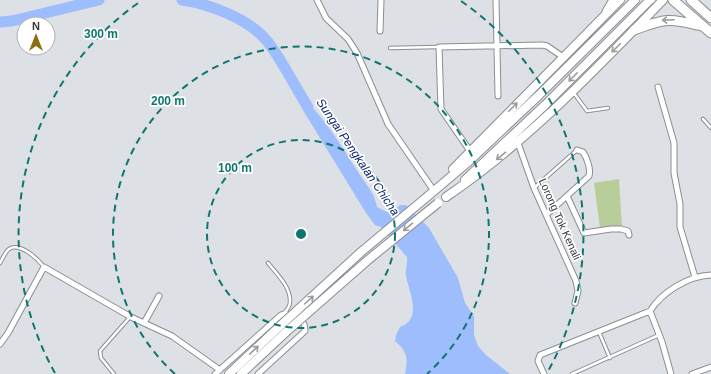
<svg xmlns="http://www.w3.org/2000/svg" width="711" height="374" font-family="Arial,sans-serif">
  <style>
    .green { fill: #b9cd9a }
    .water { fill: #9ebdfd }
    .lines { fill: none; stroke-linecap: round; stroke-linejoin: round }
    .river { stroke: #9ebdfd; stroke-width: 11 }
    .service-casing { stroke: #8b8e92; stroke-width: 4.5 }
    .minor-casing { stroke: #8b8e92; stroke-width: 7 }
    .primary-casing { stroke: #8b8e92; stroke-width: 10 }
    .trunk-casing { stroke: #8b8e92; stroke-width: 11 }
    .service { stroke: #fff; stroke-width: 2.5 }
    .minor { stroke: #fff; stroke-width: 5 }
    .primary { stroke: #fff; stroke-width: 8 }
    .trunk { stroke: #fff; stroke-width: 9 }
    .primary-bridge-casing { stroke: #8b8e92; stroke-width: 10; stroke-linecap: butt }
    .primary-bridge { stroke: #fff; stroke-width: 8 }
    .oneway { stroke: #9b9c9c }
    .ring { fill: none; stroke: #0f766e; stroke-width: 2; stroke-dasharray: 7 5 }
    .labels { text-anchor: middle; stroke-width: 3.5; stroke-linejoin: round; paint-order: stroke }
    .street-label { font-size: 11px; fill: #37383a; stroke: #fff }
    .water-label { font-size: 12px; font-style: italic; fill: #0b276d; stroke: #fff }
    .centre { fill: #0f766e; stroke: #fff; stroke-width: 2 }
    .ring-label { font-size: 12px; text-anchor: middle; font-weight: bold; fill: #0f766e; stroke: #fff; stroke-width: 3.5; stroke-linejoin: round; paint-order: stroke }
  </style>
  <rect width="100%" height="100%" fill="#dde0e5"/>
  <path class="green" d="M619,179L622,227L600,228L594,183Z"/>
  <path class="water" d="M299,94C325,117 341,146 360,175C367,186 375,194 377,207L387,212L393,211L400,205H406L429,228L458,278L465,303L474,316V335L478,346L486,355L510,374H405C408,359 408,352 395,341L396,335L400,327C423,319 409,292 406,276C405,270 408,263 407,257L381,227L375,225L366,213L301,107Z"/>
  <g class="lines">
    <path class="river" d="M182,0C210,4 249,19 267,41C283,61 294,86 308,107
      M0,22L12,21L99,0"/>
    <defs>
      <path id="service" d="M390,48L438,47
        M573,92L587,111L608,108
        M703,119L711,128
        M534,188L577,150
        M0,263C3,258 5,252 9,249C20,242 38,259 44,267
        M268,263C276,273 291,287 290,302C290,306 287,310 284,313
        M599,332L610,358
        M114,374L101,358L100,351L130,317
        M572,374L659,335"/>
      <path id="minor" d="M317,0L326,18L348,39L357,53L388,124L434,191
        M496,0L498,96
        M380,31L381,0
        M658,87L674,143V173L680,204V227L695,277
        M518,143L534,188L576,281L578,291L575,303
        M470,151L441,109L439,47L542,45L547,46L563,57
        M567,196L584,233L611,229H621L628,231L629,235
        M547,214L589,176C591,169 587,158 583,152L577,150
        M650,311L662,342L671,374
        M144,323L159,296
        M0,344L8,333L44,267L131,317L172,336L220,370
        M215,374L281,315C290,311 297,319 304,324L305,331L258,374
        M544,374L538,361L540,355L650,311C662,292 688,276 711,275
        M692,374L711,367"/>
      <path id="primary" d="M453,169L620,0
        M465,180L545,105
        M428,196L467,163L538,96L635,0
        M446,197C527,142 595,70 663,0
        M229,374L280,326
        M241,374L286,332"/>
      <path id="trunk" d="M673,0L711,33
        M691,0L711,18
        M607,12L614,0
        M634,30C666,18 669,18 702,26"/>
    </defs>
    <use href="#service" class="service-casing"/>
    <use href="#minor" class="minor-casing"/>
    <use href="#primary" class="primary-casing"/>
    <use href="#trunk" class="trunk-casing"/>
    <use href="#service" class="service"/>
    <use href="#minor" class="minor"/>
    <use href="#primary" class="primary"/>
    <use href="#trunk" class="trunk"/>
    <defs>
      <path id="primary-bridge" d="M545,105L650,0
        M280,326L361,252L428,196
        M286,332L368,260L438,203"/>
    </defs>
    <use href="#primary-bridge" class="primary-bridge-casing"/>
    <use href="#primary-bridge" class="primary-bridge"/>
  </g>
  <defs><path id="oneway-shaft" d="M-6 0H5M1.5-3L5.5 0L1.5 3" fill="none" stroke-width="1.6" stroke-linecap="round" stroke-linejoin="round"/></defs>
  <g class="oneway">
    <use href="#oneway-shaft" transform="translate(668 20) rotate(178)"/>
    <use href="#oneway-shaft" transform="translate(616 48) rotate(135)"/>
    <use href="#oneway-shaft" transform="translate(573 77) rotate(135)"/>
    <use href="#oneway-shaft" transform="translate(513 107) rotate(-45)"/>
    <use href="#oneway-shaft" transform="translate(501 156) rotate(141)"/>
    <use href="#oneway-shaft" transform="translate(408 227) rotate(141)"/>
    <use href="#oneway-shaft" transform="translate(309 300) rotate(-42)"/>
    <use href="#oneway-shaft" transform="translate(254 350) rotate(-43)"/>
  </g>
  <g class="ring">
    <circle cx="301" cy="234" r="94"/>
    <path d="M175 374A188 188 0 1 1 427 374"/>
    <path d="M55 373A283 283 0 0 1 141 1M461 1A283 283 0 0 1 547 373"/>
  </g>
  <g class="labels">
    <g class="street-label">
      <text transform="translate(560 219) rotate(66)" y="4">Lorong Tok Kenali</text>
    </g>
    <g class="water-label">
      <text transform="translate(358 157) rotate(56)" y="4">Sungai Pengkalan Chicha</text>
    </g>
  </g>
  <circle cx="301" cy="234" r="6" class="centre"/>
  <g class="ring-label">
    <text x="101" y="38">300 m</text>
    <text x="168" y="105">200 m</text>
    <text x="235" y="172">100 m</text>
  </g>
  <g transform="translate(36 36)"><circle r="19" fill="#ffffff" stroke="#afafb0"/>
  <path d="M0-3L7 15L0 10L-7 15Z" fill="#8a6f10"/>
  <text y="-6" font-size="11" font-weight="bold" text-anchor="middle" fill="#37383a">N</text>
  </g>
</svg>
